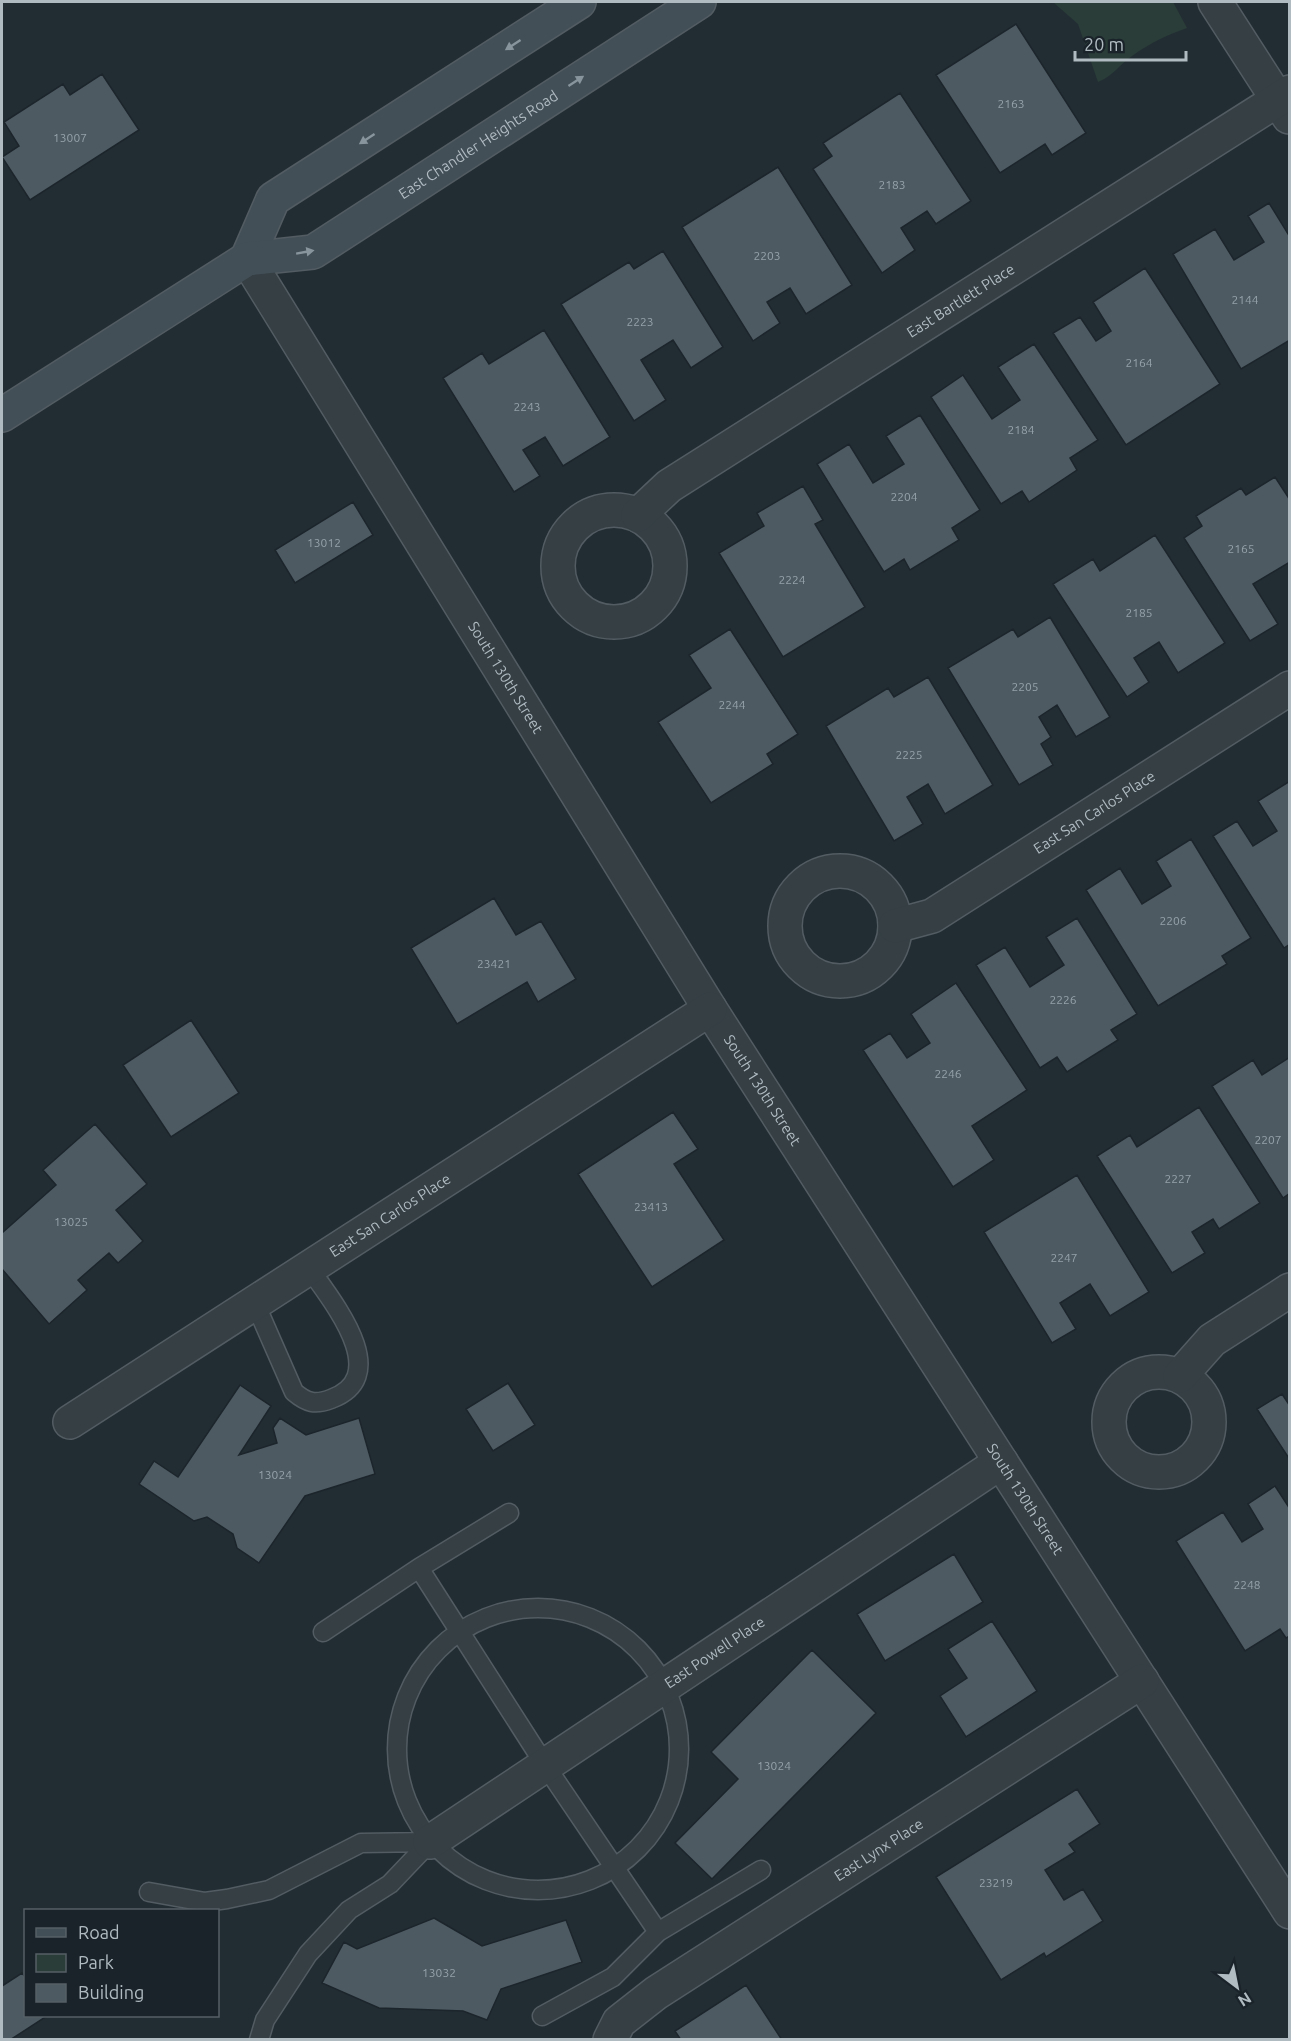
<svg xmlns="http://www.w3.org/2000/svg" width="1291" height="2041" font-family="Ubuntu,sans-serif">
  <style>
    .park { fill: #2a3d38 }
    .building { fill: #4d5a62; stroke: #1c252b; stroke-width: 1.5 }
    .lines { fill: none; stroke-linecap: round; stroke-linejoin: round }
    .service-casing { stroke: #525c62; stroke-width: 21 }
    .minor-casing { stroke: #525c62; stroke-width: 36 }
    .secondary-casing { stroke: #525c62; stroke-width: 36 }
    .service { stroke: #353f44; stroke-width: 18 }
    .minor { stroke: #353f44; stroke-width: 33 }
    .secondary { stroke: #434f57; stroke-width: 33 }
    .oneway { fill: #89959c }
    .labels { text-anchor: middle; stroke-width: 6; stroke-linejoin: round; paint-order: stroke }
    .number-label { font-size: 12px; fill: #96a2a9 }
    .street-label { font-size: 15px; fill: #afbac1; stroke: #1a2329 }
  </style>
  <rect width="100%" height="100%" fill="#222d33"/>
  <path class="park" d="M1053,2H1173L1187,28C1167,35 1150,43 1132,56C1119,65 1113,76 1098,82L1078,24Z"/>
  <path class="building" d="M1016,24L1086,133L1052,155L1045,144L1000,173L936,75Z
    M102,74L139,130L30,200L2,157L19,146L4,122L63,84L70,95Z
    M900,93L971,201L936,224L927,211L901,228L915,250L882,273L813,169L832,156L823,143Z
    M778,167L852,285L806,314L790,288L767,302L780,323L753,341L682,227Z
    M1269,203L1290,237V340L1241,369L1173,254L1215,229L1234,260L1264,242L1248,216Z
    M663,251L723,347L691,368L673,340L641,360L666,400L634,421L561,304L629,262L634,269Z
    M1145,268L1220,384L1126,445L1053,333L1080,317L1096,341L1111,331L1093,302Z
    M544,330L610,437L563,466L545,437L523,450L540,476L514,492L443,378L482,353L489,364Z
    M1034,344L1098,440L1070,458L1077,470L1029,502L1022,491L1001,504L931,397L963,375L992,419L1020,400L998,367Z
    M920,415L980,510L952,528L959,540L910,570L904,559L884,572L817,464L849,444L873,483L904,464L886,436Z
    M1275,477L1290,500V562L1253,584L1278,624L1250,641L1184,538L1202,526L1196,516L1241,488L1246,495Z
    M803,486L823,520L815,524L865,607L783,657L719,553L764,526L757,513Z
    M353,502L373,535L295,583L275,550Z
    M1155,535L1225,643L1178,673L1159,642L1134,658L1149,682L1127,697L1053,584L1093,559L1100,571Z
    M1050,617L1110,717L1076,737L1057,705L1039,717L1051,737L1041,744L1053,765L1019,785L948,668L1013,629L1018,637Z
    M730,629L798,734L767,754L773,764L711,803L658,722L711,688L689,655Z
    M928,677L993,785L945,814L928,784L907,797L923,824L894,841L826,726L888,688L894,697Z
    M1290,781V944L1284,948L1213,836L1237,821L1253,846L1277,831L1258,801Z
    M1191,839L1251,938L1222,956L1227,964L1158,1006L1086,890L1120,868L1142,904L1171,886L1156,861Z
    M494,898L516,935L541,921L576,979L538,1002L527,982L457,1024L411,948Z
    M1077,918L1137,1014L1111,1030L1118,1040L1067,1072L1057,1057L1040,1068L976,965L1005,947L1030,987L1064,965L1046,937Z
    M956,983L1027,1090L972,1126L994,1160L953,1187L863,1050L890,1033L907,1058L930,1043L911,1014Z
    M191,1020L239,1093L171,1137L123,1065Z
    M1290,1057V1193L1283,1198L1212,1086L1253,1060L1262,1075Z
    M1199,1107L1260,1203L1219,1229L1213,1219L1192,1232L1205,1253L1172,1273L1097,1156L1130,1135L1137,1147Z
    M673,1112L698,1149L674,1164L724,1240L652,1287L578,1174Z
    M95,1124L147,1184L116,1210L143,1241L118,1263L109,1253L78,1280L87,1290L49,1324L2,1269V1233L56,1185L43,1170Z
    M1077,1175L1149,1292L1110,1316L1090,1284L1060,1303L1076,1329L1052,1343L984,1232Z
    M508,1383L535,1425L493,1451L466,1409Z
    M240,1385L271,1406L239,1455L277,1443L273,1428L280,1418L306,1435L359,1418L375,1474L305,1496L259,1563L237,1548L233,1534L207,1517L194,1521L139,1484L154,1461L178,1477Z
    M1282,1394L1290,1406V1460L1257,1409Z
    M1275,1486L1290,1509V1636L1286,1638L1280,1629L1245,1651L1176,1541L1223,1512L1242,1542L1263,1529L1248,1504Z
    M954,1554L983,1602L885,1661L857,1614Z
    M992,1621L1037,1691L966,1737L940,1696L967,1678L948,1649Z
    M812,1650L876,1713L712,1879L675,1843L738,1779L711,1752Z
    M1077,1789L1100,1824L1069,1844L1075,1852L1045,1870L1064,1900L1083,1889L1103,1921L1046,1957L1044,1953L1001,1980L936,1877Z
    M434,1918L482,1946L566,1920L582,1962L501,1989L487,2020L463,2011L379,2008L322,1983L344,1942L357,1949Z
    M22,1973L26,1978V2016H47L10,2040H2V1986Z
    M746,1985L782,2040H681L675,2031Z"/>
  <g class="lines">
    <defs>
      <path id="service" d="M255,1303L294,1392C307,1403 315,1405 331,1399C394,1376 332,1301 309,1268
        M419,1568L509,1513
        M397 1749a141 141 0 1 1 282 0a141 141 0 1 1-282 0Z
        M323,1632L419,1568L545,1765L658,1932L613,1977L542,2016
        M149,1892L205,1902L227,1899L269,1890L361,1843L430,1842L390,1884L349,1910L308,1954L265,2020L259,2040
        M658,1932L761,1870"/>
      <g id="minor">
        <path d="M1215,2L1289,117"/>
        <path id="s1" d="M247,259L710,1009L1290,1912"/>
        <circle cx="614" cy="566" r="56"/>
        <path id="s2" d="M638,515L669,486L1290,92"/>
        <circle cx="840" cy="926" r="55"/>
        <path id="s3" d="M895,926L932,916L1290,688"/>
        <circle cx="1159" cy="1422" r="50"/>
        <path d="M1180,1376L1212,1340L1290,1290"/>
        <path id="s4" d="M70,1422L710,1009"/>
        <path id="s5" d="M430,1842L1001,1462"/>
        <path id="s6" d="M610,2040L619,2022L656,1993L1142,1681"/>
      </g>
      <g id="secondary">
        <path d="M247,259L273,199L579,2"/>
        <path id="s7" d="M2,415L247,259L313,252L699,2"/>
      </g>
    </defs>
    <use href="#service" class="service-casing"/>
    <use href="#minor" class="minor-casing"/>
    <use href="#secondary" class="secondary-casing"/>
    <use href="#service" class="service"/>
    <use href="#minor" class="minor"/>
    <use href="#secondary" class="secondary"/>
  </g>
  <defs><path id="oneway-solid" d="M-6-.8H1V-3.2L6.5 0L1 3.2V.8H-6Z" transform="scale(1.5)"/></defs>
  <g class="oneway">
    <use href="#oneway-solid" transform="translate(513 45) rotate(147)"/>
    <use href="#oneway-solid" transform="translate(576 81) rotate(-33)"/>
    <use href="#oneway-solid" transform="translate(367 139) rotate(147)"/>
    <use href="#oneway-solid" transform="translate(305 252) rotate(-10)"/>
  </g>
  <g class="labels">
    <g class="number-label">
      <text x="1011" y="108">2163</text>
      <text x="70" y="142">13007</text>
      <text x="892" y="189">2183</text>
      <text x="767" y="260">2203</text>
      <text x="1245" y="304">2144</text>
      <text x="640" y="326">2223</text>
      <text x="1139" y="367">2164</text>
      <text x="527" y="411">2243</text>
      <text x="1021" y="434">2184</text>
      <text x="904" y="501">2204</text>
      <text x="324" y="547">13012</text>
      <text x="1241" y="553">2165</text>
      <text x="792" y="584">2224</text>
      <text x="1139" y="617">2185</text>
      <text x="1025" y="691">2205</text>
      <text x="732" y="709">2244</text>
      <text x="909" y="759">2225</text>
      <text x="1173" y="925">2206</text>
      <text x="494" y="968">23421</text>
      <text x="1063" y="1004">2226</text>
      <text x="948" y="1078">2246</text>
      <text x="1268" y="1144">2207</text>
      <text x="1178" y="1183">2227</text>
      <text x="651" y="1211">23413</text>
      <text x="71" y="1226">13025</text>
      <text x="1064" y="1262">2247</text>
      <text x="275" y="1479">13024</text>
      <text x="1247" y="1589">2248</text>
      <text x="774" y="1770">13024</text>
      <text x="996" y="1887">23219</text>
      <text x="439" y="1977">13032</text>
    </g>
    <g class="street-label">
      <text dy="5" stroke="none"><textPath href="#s7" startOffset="554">East Chandler Heights Road</textPath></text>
      <text dy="5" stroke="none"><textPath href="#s2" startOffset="388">East Bartlett Place</textPath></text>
      <text dy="5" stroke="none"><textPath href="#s1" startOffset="492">South 130th Street</textPath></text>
      <text dy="5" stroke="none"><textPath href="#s3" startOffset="231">East San Carlos Place</textPath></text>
      <text dy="5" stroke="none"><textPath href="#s1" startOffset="978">South 130th Street</textPath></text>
      <text dy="5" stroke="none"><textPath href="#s4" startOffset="381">East San Carlos Place</textPath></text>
      <text dy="5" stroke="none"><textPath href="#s1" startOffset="1464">South 130th Street</textPath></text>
      <text dy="5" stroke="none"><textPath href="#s5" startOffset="342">East Powell Place</textPath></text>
      <text dy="5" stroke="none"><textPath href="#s6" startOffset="332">East Lynx Place</textPath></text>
    </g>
  </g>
  <rect width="1291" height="2041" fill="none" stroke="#afbac1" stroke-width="6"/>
  <rect x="24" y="1909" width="195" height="108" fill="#1a2329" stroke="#565f66" stroke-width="1.5"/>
  <rect x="36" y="1928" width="30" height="9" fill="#434f57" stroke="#565f66" stroke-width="1.5"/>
  <text x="78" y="1939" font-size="18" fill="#afbac1">Road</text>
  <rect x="36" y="1954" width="30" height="18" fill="#2a3d38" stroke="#565f66" stroke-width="1.5"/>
  <text x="78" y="1969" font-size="18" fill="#afbac1">Park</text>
  <rect x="36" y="1984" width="30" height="18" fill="#4d5a62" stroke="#565f66" stroke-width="1.5"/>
  <text x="78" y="1999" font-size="18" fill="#afbac1">Building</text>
  <g transform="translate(1237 1987) rotate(148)" stroke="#1a2329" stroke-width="4.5" paint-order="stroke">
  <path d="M0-4.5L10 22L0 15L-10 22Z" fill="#afbac1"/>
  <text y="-9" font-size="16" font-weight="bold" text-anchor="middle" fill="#afbac1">N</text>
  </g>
  <path d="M1075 51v9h111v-9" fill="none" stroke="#afbac1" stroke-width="3"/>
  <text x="1084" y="51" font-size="18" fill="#afbac1" stroke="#1a2329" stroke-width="4.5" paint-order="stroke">20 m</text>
</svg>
